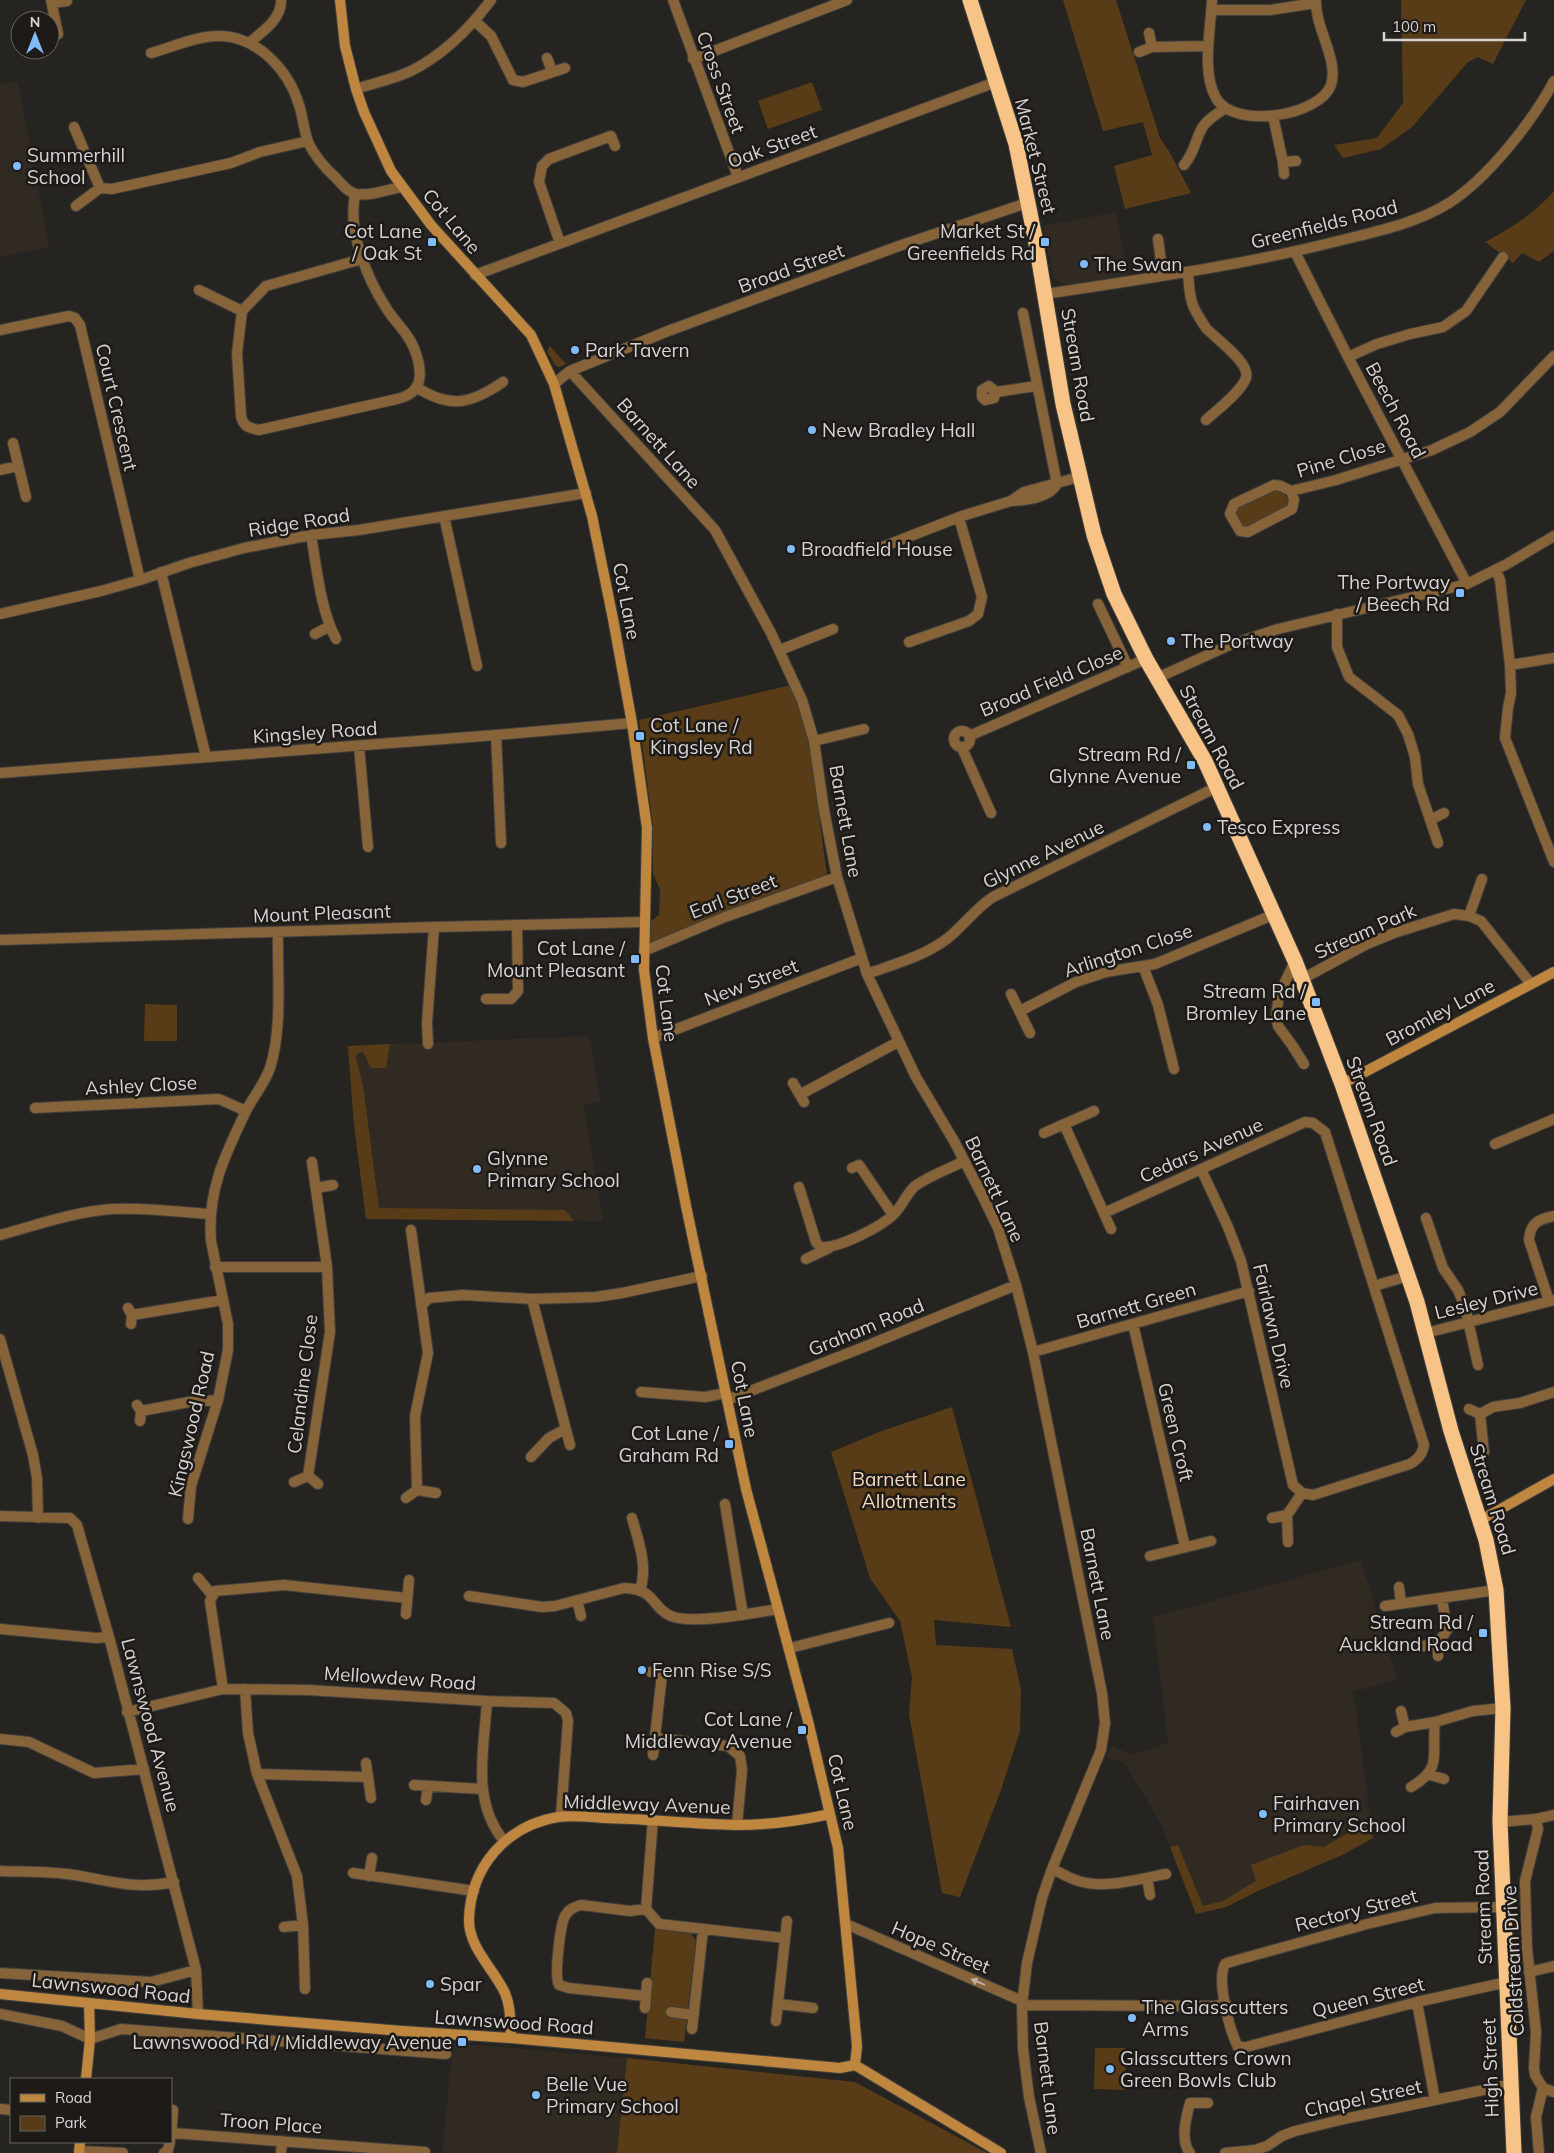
<svg xmlns="http://www.w3.org/2000/svg" width="1554" height="2153" font-family="Mulish,sans-serif">
  <style>
    .built { fill: #312a22 }
    .green { fill: #583c17 }
    .lines { fill: none; stroke-linecap: round; stroke-linejoin: round }
    .street-casing { stroke: #42403c; stroke-width: 12 }
    .secondary-casing { stroke: #42403c; stroke-width: 12 }
    .highway-casing { stroke: #42403c; stroke-width: 17 }
    .street { stroke: #866339; stroke-width: 10 }
    .secondary { stroke: #be863f; stroke-width: 10 }
    .highway { stroke: #f7c387; stroke-width: 15 }
    .oneway { fill: #beb2a4 }
    .poi-dot { fill: #81bcfa; stroke: #1d1a17; stroke-width: 2 }
    .labels { text-anchor: middle; stroke-width: 5; stroke-linejoin: round; paint-order: stroke }
    .street-label { font-size: 19px; fill: #d6d4d2; stroke: #1d1a17 }
    .poi-label { font-size: 19px; fill: #d6d4d2; stroke: #1d1a17; text-anchor: start }
    .park-label { font-size: 19px; fill: #f6d9b9; stroke: #1d1a17 }
  </style>
  <rect width="100%" height="100%" fill="#262420"/>
  <path class="built" d="M18,81L49,247L0,257V85Z
    M1116,212L1128,275L1067,285L1054,279L1043,226Z
    M589,1036L601,1102L584,1104L603,1221L366,1219L354,1125L348,1046Z
    M1361,1560L1397,1680L1352,1692L1356,1709L1373,1838L1342,1855L1260,1890L1226,1907L1196,1914L1161,1824L1125,1763L1107,1757L1112,1746L1132,1755L1168,1743L1153,1617Z
    M453,2043L627,2058L617,2153H442Z"/>
  <path class="green" d="M1063,0H1116L1160,138L1169,151L1191,193L1125,209L1114,166L1152,155L1143,122L1103,131Z
    M1401,0H1526L1493,64L1478,57L1468,62L1412,127L1381,149L1343,158L1334,145L1377,138L1403,103Z
    M812,82L822,110L768,129L758,101Z
    M1554,191V251L1539,262L1522,253L1513,263L1485,242C1510,229 1535,213 1554,191Z
    M550,346L566,364L559,367L556,366L547,352Z
    M1276,487C1283,490 1285,494 1288,501L1286,507L1246,528L1243,527L1235,513L1237,508Z
    M792,685L807,728L827,875L650,942L651,921L659,915L660,889L653,874V826L639,720Z
    M145,1004L177,1005V1041H144Z
    M390,1044L386,1068H371L363,1052L358,1053L356,1058L363,1085L379,1208L565,1210L574,1221L366,1219L354,1125L348,1046Z
    M952,1407L1011,1627L934,1620L936,1645L1012,1649L1021,1690L1020,1731L1001,1790L960,1897L942,1893L909,1715L912,1677L900,1621L870,1578L831,1452L879,1432Z
    M1370,1820L1373,1838L1342,1855L1260,1890L1226,1907L1196,1914L1170,1847L1178,1845L1203,1906L1223,1901L1256,1881L1251,1865L1304,1845L1324,1847Z
    M655,1928L690,1932L696,1941L684,2042L645,2038Z
    M1095,2048H1126L1125,2090L1094,2089Z
    M627,2058L855,2082L987,2153H617Z"/>
  <g class="lines">
    <defs>
      <path id="street" d="M51,0L58,34
        M673,0L738,177
        M1212,0C1211,28 1201,72 1216,98C1234,130 1320,116 1331,85C1339,59 1315,29 1316,0
        M52,3L67,1
        M1211,10H1270L1315,3
        M475,21L491,36L513,80L523,82L565,68
        M1149,33L1152,47
        M249,43C262,32 282,19 281,0
        M1139,52L1152,47L1208,46
        M151,53C173,47 198,35 222,36C259,38 289,71 299,105C303,117 304,131 308,142C315,157 324,167 336,178C342,184 347,192 356,194C372,196 386,190 401,187
        M547,58L552,71
        M693,59L847,0
        M356,89C374,83 394,79 411,71C443,55 470,28 491,0
        M1273,116L1283,162L1284,174
        M74,127L100,188
        M1283,162L1296,161
        M1184,165C1196,150 1194,142 1202,128C1207,119 1217,114 1224,109
        M355,194C351,216 354,236 362,258C367,273 376,292 385,306C391,317 401,326 408,337C416,349 425,374 416,388C411,395 404,397 397,399L259,430C249,428 243,426 241,416L237,353L242,311L266,286L362,259
        M76,206L100,188L112,189L231,163L260,152L308,141
        M1158,239L1163,276
        M560,243L539,182L542,166L549,159L611,136L615,146
        M1295,252L1348,357L1467,584
        M1188,273C1189,284 1189,298 1194,308C1197,314 1202,322 1206,328C1215,338 1251,363 1246,378C1241,392 1217,410 1206,420
        M475,275L996,82
        M199,290L242,311
        M1045,294C1145,279 1244,265 1342,240C1378,231 1417,223 1449,203C1488,178 1532,122 1554,81
        M1023,313L1057,484
        M0,330L69,316L75,318L80,325L140,580
        M1348,357L1377,344L1410,334L1443,327L1466,311L1503,257
        M570,371L715,530L771,633L802,700L814,741L824,810L837,877L867,974L916,1077L954,1141L982,1195L998,1228L1016,1285L1033,1352L1102,1693L1105,1723L1101,1750L1052,1869L1042,1898L1027,1963L1022,2005L1023,2049L1029,2097L1041,2153
        M554,384L570,371L668,331L899,246L1027,203
        M416,387C450,409 471,404 503,382
        M996,392L994,398L985,400L982,397V390L989,386L996,392L1036,386
        M13,443L26,497
        M0,470L18,466
        M1291,491L1294,500L1292,509L1248,532L1240,531L1230,514L1234,504L1274,485L1281,486L1291,491L1336,480L1432,450L1470,432L1500,412L1554,356
        M1012,501C1027,500 1049,498 1057,484
        M444,516L477,666
        M311,535C317,569 320,608 336,639
        M835,551L877,549L962,516L1011,501L1024,492L1079,477
        M1496,570L1500,580L1510,665L1511,693L1508,708L1505,738L1554,862
        M161,572L206,757
        M1098,604L1128,667
        M0,614L101,591L140,580L189,563L244,548L311,535L359,530L586,493
        M1337,614V647L1349,677L1398,715L1408,734L1415,757L1418,784L1438,843
        M315,634L330,626
        M909,642L969,621L978,614L982,597L959,518
        M780,650L833,629
        M1510,665L1554,658
        M1157,678L1232,644L1278,629L1467,584L1507,564L1554,536
        M954 739a8 8 0 1 1 16 0a8 8 0 1 1-16 0Z
        M496,735L501,843
        M969,736L1146,659
        M814,741L864,729
        M359,746L368,847
        M962,748L991,813
        M0,773L496,735L632,723
        M1430,820L1444,813
        M1469,916L1482,879
        M0,940L434,927L644,922
        M644,951L725,917L837,877
        M1295,961L1279,995L1276,1017L1278,1026L1292,1045L1304,1064
        M1143,966L1158,1005L1174,1069
        M867,974C894,964 925,956 948,938C964,925 976,908 993,897L1217,787
        M1302,979L1367,944L1394,933L1454,914L1469,916L1481,921L1531,984
        M1011,994L1030,1033
        M486,999H511L518,991L517,925
        M1020,1011L1076,982L1106,972L1155,964L1275,914
        M653,1038L862,958
        M428,1044L427,1023L434,927
        M793,1083L804,1102
        M801,1094L898,1042
        M35,1108L219,1099L246,1111
        M1064,1124L1111,1229
        M1044,1133L1094,1111
        M1495,1144L1554,1119
        M852,1168L859,1165L893,1215
        M799,1187L816,1242L820,1247C838,1249 881,1227 894,1214C902,1206 907,1193 915,1186C929,1176 949,1169 964,1161
        M316,1188L333,1185
        M1104,1213L1305,1122L1313,1123L1325,1132L1424,1445C1422,1455 1418,1459 1410,1464L1313,1495L1302,1493L1293,1485L1241,1261L1228,1227L1201,1169
        M1426,1218L1443,1268L1458,1290L1465,1307L1478,1365
        M0,1235C37,1225 73,1212 112,1209C145,1207 178,1212 211,1214
        M806,1259L829,1248
        M215,1267H327
        M1374,1286L1408,1276
        M532,1299L570,1445
        M1549,1301L1529,1240C1530,1223 1539,1219 1554,1216
        M421,1306L429,1298L463,1295L532,1299L596,1297L622,1293L702,1276
        M128,1308L132,1315L131,1324
        M132,1315L223,1300
        M1133,1324L1185,1547
        M1426,1333L1554,1300
        M0,1339L33,1455L37,1478L38,1518
        M1033,1352L1249,1291
        M641,1392L705,1397L726,1393
        M727,1400L854,1351L1016,1285
        M137,1405L141,1411L140,1421
        M1469,1409L1480,1414
        M141,1411L189,1402L218,1400
        M1484,1452L1480,1414L1493,1407L1520,1403L1554,1392
        M531,1457L549,1438L565,1429
        M308,1476L318,1484
        M294,1482L308,1476L330,1332L327,1267L312,1162
        M417,1490L436,1493
        M406,1498L417,1490L415,1416L428,1353L411,1230
        M725,1504L743,1615
        M0,1516L70,1518L77,1525L109,1637L196,1970L198,2014
        M632,1518C639,1543 648,1566 640,1591
        M1272,1518L1287,1515
        M188,1519L191,1486L218,1400L228,1350V1324L211,1241C207,1191 225,1155 246,1111C253,1097 265,1083 270,1068C283,1027 277,975 278,932
        M1288,1542L1287,1515L1302,1493
        M1150,1556L1211,1541
        M198,1578L212,1595
        M1399,1587L1401,1604
        M469,1596L542,1607L555,1606L624,1588C657,1589 651,1608 671,1616C691,1625 755,1613 778,1609
        M577,1600L581,1616
        M1385,1606L1496,1590
        M406,1614L409,1580
        M0,1629L96,1638L109,1637
        M1423,1646L1438,1643
        M790,1648L889,1623
        M1438,1656V1643L1447,1630L1442,1599
        M651,1672L677,1673
        M223,1689L210,1601L215,1591L284,1585L407,1598
        M245,1689L248,1733L257,1774L297,1876L303,1925L305,1989
        M487,1701C484,1750 471,1801 504,1841
        M127,1712L223,1689L308,1690L487,1701L554,1703L566,1713L568,1721L561,1816
        M1405,1727L1435,1722
        M1396,1732L1405,1727L1401,1711
        M656,1738L728,1746L740,1756L742,1770L737,1825
        M0,1739L29,1742L94,1773L144,1769
        M653,1755L662,1674
        M366,1763L371,1798
        M257,1774L367,1777
        M1430,1775L1444,1779
        M414,1785L481,1789
        M1411,1787C1444,1768 1431,1754 1435,1722L1473,1711L1503,1708
        M426,1800L428,1787
        M653,1819L646,1909L659,1924L784,1938
        M1536,1819L1538,1829L1525,1881L1527,1948L1536,2032L1534,2068L1535,2075L1543,2088L1554,2092
        M1500,1822L1536,1819L1554,1815
        M1052,1869C1059,1872 1066,1876 1073,1879C1101,1891 1137,1879 1166,1874
        M0,1871C24,1872 50,1871 74,1875C113,1881 133,1890 174,1882
        M353,1873L474,1891
        M369,1876L372,1858
        M1147,1878L1150,1895
        M1503,1907L1435,1908L1367,1924L1230,1962L1225,1964C1216,1981 1230,2031 1238,2047H1246L1417,2002L1507,1982
        M846,1924L1022,2001
        M284,1927L303,1925
        M1529,1972L1554,1966
        M0,1973L151,1982L196,1970
        M645,1996L569,1988L559,1985C554,1977 560,1925 565,1916C569,1909 574,1907 581,1905L630,1911L646,1909
        M1417,2002L1435,2100
        M779,2004L813,2008
        M1022,2005L1214,2006L1226,2004
        M645,2008L647,1983
        M671,2012L694,2015
        M0,2014L62,2026L90,2039L121,2029L446,2054
        M776,2021L787,1921
        M692,2029L703,1930
        M0,2109L11,2110
        M172,2133L425,2152
        M171,2137L173,2110
        M79,2151L123,2153
        M164,2153L168,2150L170,2142
        M281,2153L282,2141
        M1190,2153C1180,2141 1186,2117 1190,2103H1208
        M1225,2153L1255,2150L1267,2146L1282,2136L1295,2131L1344,2119L1512,2084
        M1539,2153L1536,2117L1543,2088"/>
      <path id="secondary" d="M340,0L345,46L356,89L364,112L391,171L431,225L531,335L554,384L592,516L613,619L632,723L647,828L644,970L653,1038L686,1206L746,1489L808,1721L838,1848L857,2046L855,2065
        M1342,1084L1554,972
        M1481,1520L1554,1479
        M0,1994L198,2014L402,2031L511,2038L840,2068L855,2065L1001,2153
        M511,2038C510,2022 511,2007 505,1993C494,1969 468,1947 469,1919C471,1866 506,1826 558,1817C572,1815 589,1817 604,1818C648,1819 692,1824 736,1825C768,1825 799,1821 830,1814
        M86,2079L90,2039L89,2003
        M79,2153L80,2142"/>
      <path id="highway" d="M970,0L1016,144L1036,243L1063,404L1094,535L1114,594L1146,659L1205,761L1295,961L1342,1084L1417,1302L1451,1431L1486,1540L1496,1590L1503,1708L1500,1822L1514,2153"/>
    </defs>
    <use href="#street" class="street-casing"/>
    <use href="#secondary" class="secondary-casing"/>
    <use href="#highway" class="highway-casing"/>
    <use href="#street" class="street"/>
    <use href="#secondary" class="secondary"/>
    <use href="#highway" class="highway"/>
  </g>
  <defs><path id="oneway-solid" d="M-6-.8H1V-3.2L6.5 0L1 3.2V.8H-6Z" transform="scale(1.25)"/></defs>
  <use class="oneway" href="#oneway-solid" transform="translate(978 1982) rotate(-157)"/>
  <g class="poi-dot">
    <circle cx="17" cy="166" r="5"/>
    <rect x="427" y="237" width="10" height="10" rx="2.5"/>
    <rect x="1040" y="237" width="10" height="10" rx="2.5"/>
    <circle cx="1084" cy="264" r="5"/>
    <circle cx="575" cy="350" r="5"/>
    <circle cx="812" cy="430" r="5"/>
    <circle cx="791" cy="549" r="5"/>
    <rect x="1455" y="588" width="10" height="10" rx="2.5"/>
    <circle cx="1171" cy="641" r="5"/>
    <rect x="635" y="731" width="10" height="10" rx="2.5"/>
    <rect x="1186" y="760" width="10" height="10" rx="2.5"/>
    <circle cx="1207" cy="827" r="5"/>
    <rect x="630" y="954" width="10" height="10" rx="2.5"/>
    <rect x="1311" y="997" width="10" height="10" rx="2.5"/>
    <circle cx="477" cy="1169" r="5"/>
    <rect x="724" y="1439" width="10" height="10" rx="2.5"/>
    <rect x="1478" y="1628" width="10" height="10" rx="2.5"/>
    <circle cx="642" cy="1670" r="5"/>
    <rect x="797" y="1725" width="10" height="10" rx="2.5"/>
    <circle cx="1263" cy="1814" r="5"/>
    <circle cx="430" cy="1984" r="5"/>
    <circle cx="1132" cy="2018" r="5"/>
    <rect x="457" y="2037" width="10" height="10" rx="2.5"/>
    <circle cx="1110" cy="2069" r="5"/>
    <circle cx="536" cy="2095" r="5"/>
  </g>
  <g class="labels">
    <g class="street-label">
      <text transform="translate(721 82) rotate(70)" y="7">Cross Street</text>
      <text transform="translate(772 146) rotate(-20)" y="7">Oak Street</text>
      <text transform="translate(1036 156) rotate(76)" y="7">Market Street</text>
      <text transform="translate(452 221) rotate(50)" y="7">Cot Lane</text>
      <text transform="translate(1324 224) rotate(-14)" y="7">Greenfields Road</text>
      <text transform="translate(791 268) rotate(-20)" y="7">Broad Street</text>
      <text transform="translate(1078 365) rotate(80)" y="7">Stream Road</text>
      <text transform="translate(117 407) rotate(77)" y="7">Court Crescent</text>
      <text transform="translate(1396 410) rotate(62)" y="7">Beech Road</text>
      <text transform="translate(659 443) rotate(48)" y="7">Barnett Lane</text>
      <text transform="translate(1341 458) rotate(-17)" y="7">Pine Close</text>
      <text transform="translate(299 522) rotate(-9)" y="7">Ridge Road</text>
      <text transform="translate(627 601) rotate(79)" y="7">Cot Lane</text>
      <text transform="translate(1051 681) rotate(-23)" y="7">Broad Field Close</text>
      <text transform="translate(315 732) rotate(-4)" y="7">Kingsley Road</text>
      <text transform="translate(1212 737) rotate(62)" y="7">Stream Road</text>
      <text transform="translate(846 821) rotate(80)" y="7">Barnett Lane</text>
      <text transform="translate(1043 854) rotate(-26)" y="7">Glynne Avenue</text>
      <text transform="translate(733 896) rotate(-21)" y="7">Earl Street</text>
      <text transform="translate(322 913) rotate(-2)" y="7">Mount Pleasant</text>
      <text transform="translate(1365 931) rotate(-24)" y="7">Stream Park</text>
      <text transform="translate(1128 950) rotate(-18)" y="7">Arlington Close</text>
      <text transform="translate(751 982) rotate(-21)" y="7">New Street</text>
      <text transform="translate(667 1003) rotate(83)" y="7">Cot Lane</text>
      <text transform="translate(1440 1012) rotate(-28)" y="7">Bromley Lane</text>
      <text transform="translate(141 1085) rotate(-3)" y="7">Ashley Close</text>
      <text transform="translate(1372 1111) rotate(70)" y="7">Stream Road</text>
      <text transform="translate(1201 1150) rotate(-24)" y="7">Cedars Avenue</text>
      <text transform="translate(995 1189) rotate(65)" y="7">Barnett Lane</text>
      <text transform="translate(1486 1300) rotate(-14)" y="7">Lesley Drive</text>
      <text transform="translate(1136 1305) rotate(-16)" y="7">Barnett Green</text>
      <text transform="translate(1274 1326) rotate(77)" y="7">Fairlawn Drive</text>
      <text transform="translate(866 1327) rotate(-22)" y="7">Graham Road</text>
      <text transform="translate(302 1384) rotate(-83)" y="7">Celandine Close</text>
      <text transform="translate(745 1399) rotate(79)" y="7">Cot Lane</text>
      <text transform="translate(191 1424) rotate(-77)" y="7">Kingswood Road</text>
      <text transform="translate(1176 1432) rotate(77)" y="7">Green Croft</text>
      <text transform="translate(1493 1499) rotate(73)" y="7">Stream Road</text>
      <text transform="translate(1098 1584) rotate(79)" y="7">Barnett Lane</text>
      <text transform="translate(400 1678) rotate(4)" y="7">Mellowdew Road</text>
      <text transform="translate(151 1725) rotate(75)" y="7">Lawnswood Avenue</text>
      <text transform="translate(843 1792) rotate(77)" y="7">Cot Lane</text>
      <text transform="translate(647 1804) rotate(2)" y="7">Middleway Avenue</text>
      <text transform="translate(1483 1907) rotate(-92)" y="7">Stream Road</text>
      <text transform="translate(1356 1910) rotate(-14)" y="7">Rectory Street</text>
      <text transform="translate(941 1947) rotate(23)" y="7">Hope Street</text>
      <text transform="translate(1513 1961) rotate(-93)" y="7">Coldstream Drive</text>
      <text transform="translate(111 1988) rotate(6)" y="7">Lawnswood Road</text>
      <text transform="translate(1368 1997) rotate(-14)" y="7">Queen Street</text>
      <text transform="translate(514 2022) rotate(4)" y="7">Lawnswood Road</text>
      <text transform="translate(1490 2068) rotate(-92)" y="7">High Street</text>
      <text transform="translate(1048 2078) rotate(83)" y="7">Barnett Lane</text>
      <text transform="translate(1363 2098) rotate(-12)" y="7">Chapel Street</text>
      <text transform="translate(271 2123) rotate(4)" y="7">Troon Place</text>
    </g>
    <g class="poi-label">
      <text x="27" y="162">Summerhill<tspan x="27" dy="22">School</tspan></text>
      <text x="422" y="238" text-anchor="end">Cot Lane<tspan x="422" dy="22">/ Oak St</tspan></text>
      <text x="1035" y="238" text-anchor="end">Market St /<tspan x="1035" dy="22">Greenfields Rd</tspan></text>
      <text x="1094" y="271">The Swan</text>
      <text x="585" y="357">Park Tavern</text>
      <text x="822" y="437">New Bradley Hall</text>
      <text x="801" y="556">Broadfield House</text>
      <text x="1450" y="589" text-anchor="end">The Portway<tspan x="1450" dy="22">/ Beech Rd</tspan></text>
      <text x="1181" y="648">The Portway</text>
      <text x="650" y="732">Cot Lane /<tspan x="650" dy="22">Kingsley Rd</tspan></text>
      <text x="1181" y="761" text-anchor="end">Stream Rd /<tspan x="1181" dy="22">Glynne Avenue</tspan></text>
      <text x="1217" y="834">Tesco Express</text>
      <text x="625" y="955" text-anchor="end">Cot Lane /<tspan x="625" dy="22">Mount Pleasant</tspan></text>
      <text x="1306" y="998" text-anchor="end">Stream Rd /<tspan x="1306" dy="22">Bromley Lane</tspan></text>
      <text x="487" y="1165">Glynne<tspan x="487" dy="22">Primary School</tspan></text>
      <text x="719" y="1440" text-anchor="end">Cot Lane /<tspan x="719" dy="22">Graham Rd</tspan></text>
      <text x="1473" y="1629" text-anchor="end">Stream Rd /<tspan x="1473" dy="22">Auckland Road</tspan></text>
      <text x="652" y="1677">Fenn Rise S/S</text>
      <text x="792" y="1726" text-anchor="end">Cot Lane /<tspan x="792" dy="22">Middleway Avenue</tspan></text>
      <text x="1273" y="1810">Fairhaven<tspan x="1273" dy="22">Primary School</tspan></text>
      <text x="440" y="1991">Spar</text>
      <text x="1142" y="2014">The Glasscutters<tspan x="1142" dy="22">Arms</tspan></text>
      <text x="452" y="2049" text-anchor="end">Lawnswood Rd / Middleway Avenue</text>
      <text x="1120" y="2065">Glasscutters Crown<tspan x="1120" dy="22">Green Bowls Club</tspan></text>
      <text x="546" y="2091">Belle Vue<tspan x="546" dy="22">Primary School</tspan></text>
    </g>
    <g class="park-label">
      <text x="909" y="1486">Barnett Lane<tspan x="909" dy="22">Allotments</tspan></text>
    </g>
  </g>
  <rect x="10" y="2078" width="162" height="65" fill="#1d1a17" stroke="#676462"/>
  <rect x="20" y="2094" width="25" height="8" fill="#be863f" stroke="#676462"/>
  <text x="55" y="2103" font-size="15" fill="#d6d4d2">Road</text>
  <rect x="20" y="2116" width="25" height="15" fill="#583c17" stroke="#676462"/>
  <text x="55" y="2128" font-size="15" fill="#d6d4d2">Park</text>
  <g transform="translate(35 35)"><circle r="24" fill="#1d1a17" stroke="#676462"/>
  <path d="M0-4L9 19L0 12L-9 19Z" fill="#81bcfa"/>
  <text y="-8" font-size="14" font-weight="bold" text-anchor="middle" fill="#d6d4d2">N</text>
  </g>
  <path d="M1384 32v8h141v-8" fill="none" stroke="#d6d4d2" stroke-width="2.5"/>
  <text x="1392" y="32" font-size="15" fill="#d6d4d2" stroke="#1d1a17" stroke-width="4" paint-order="stroke">100 m</text>
</svg>
